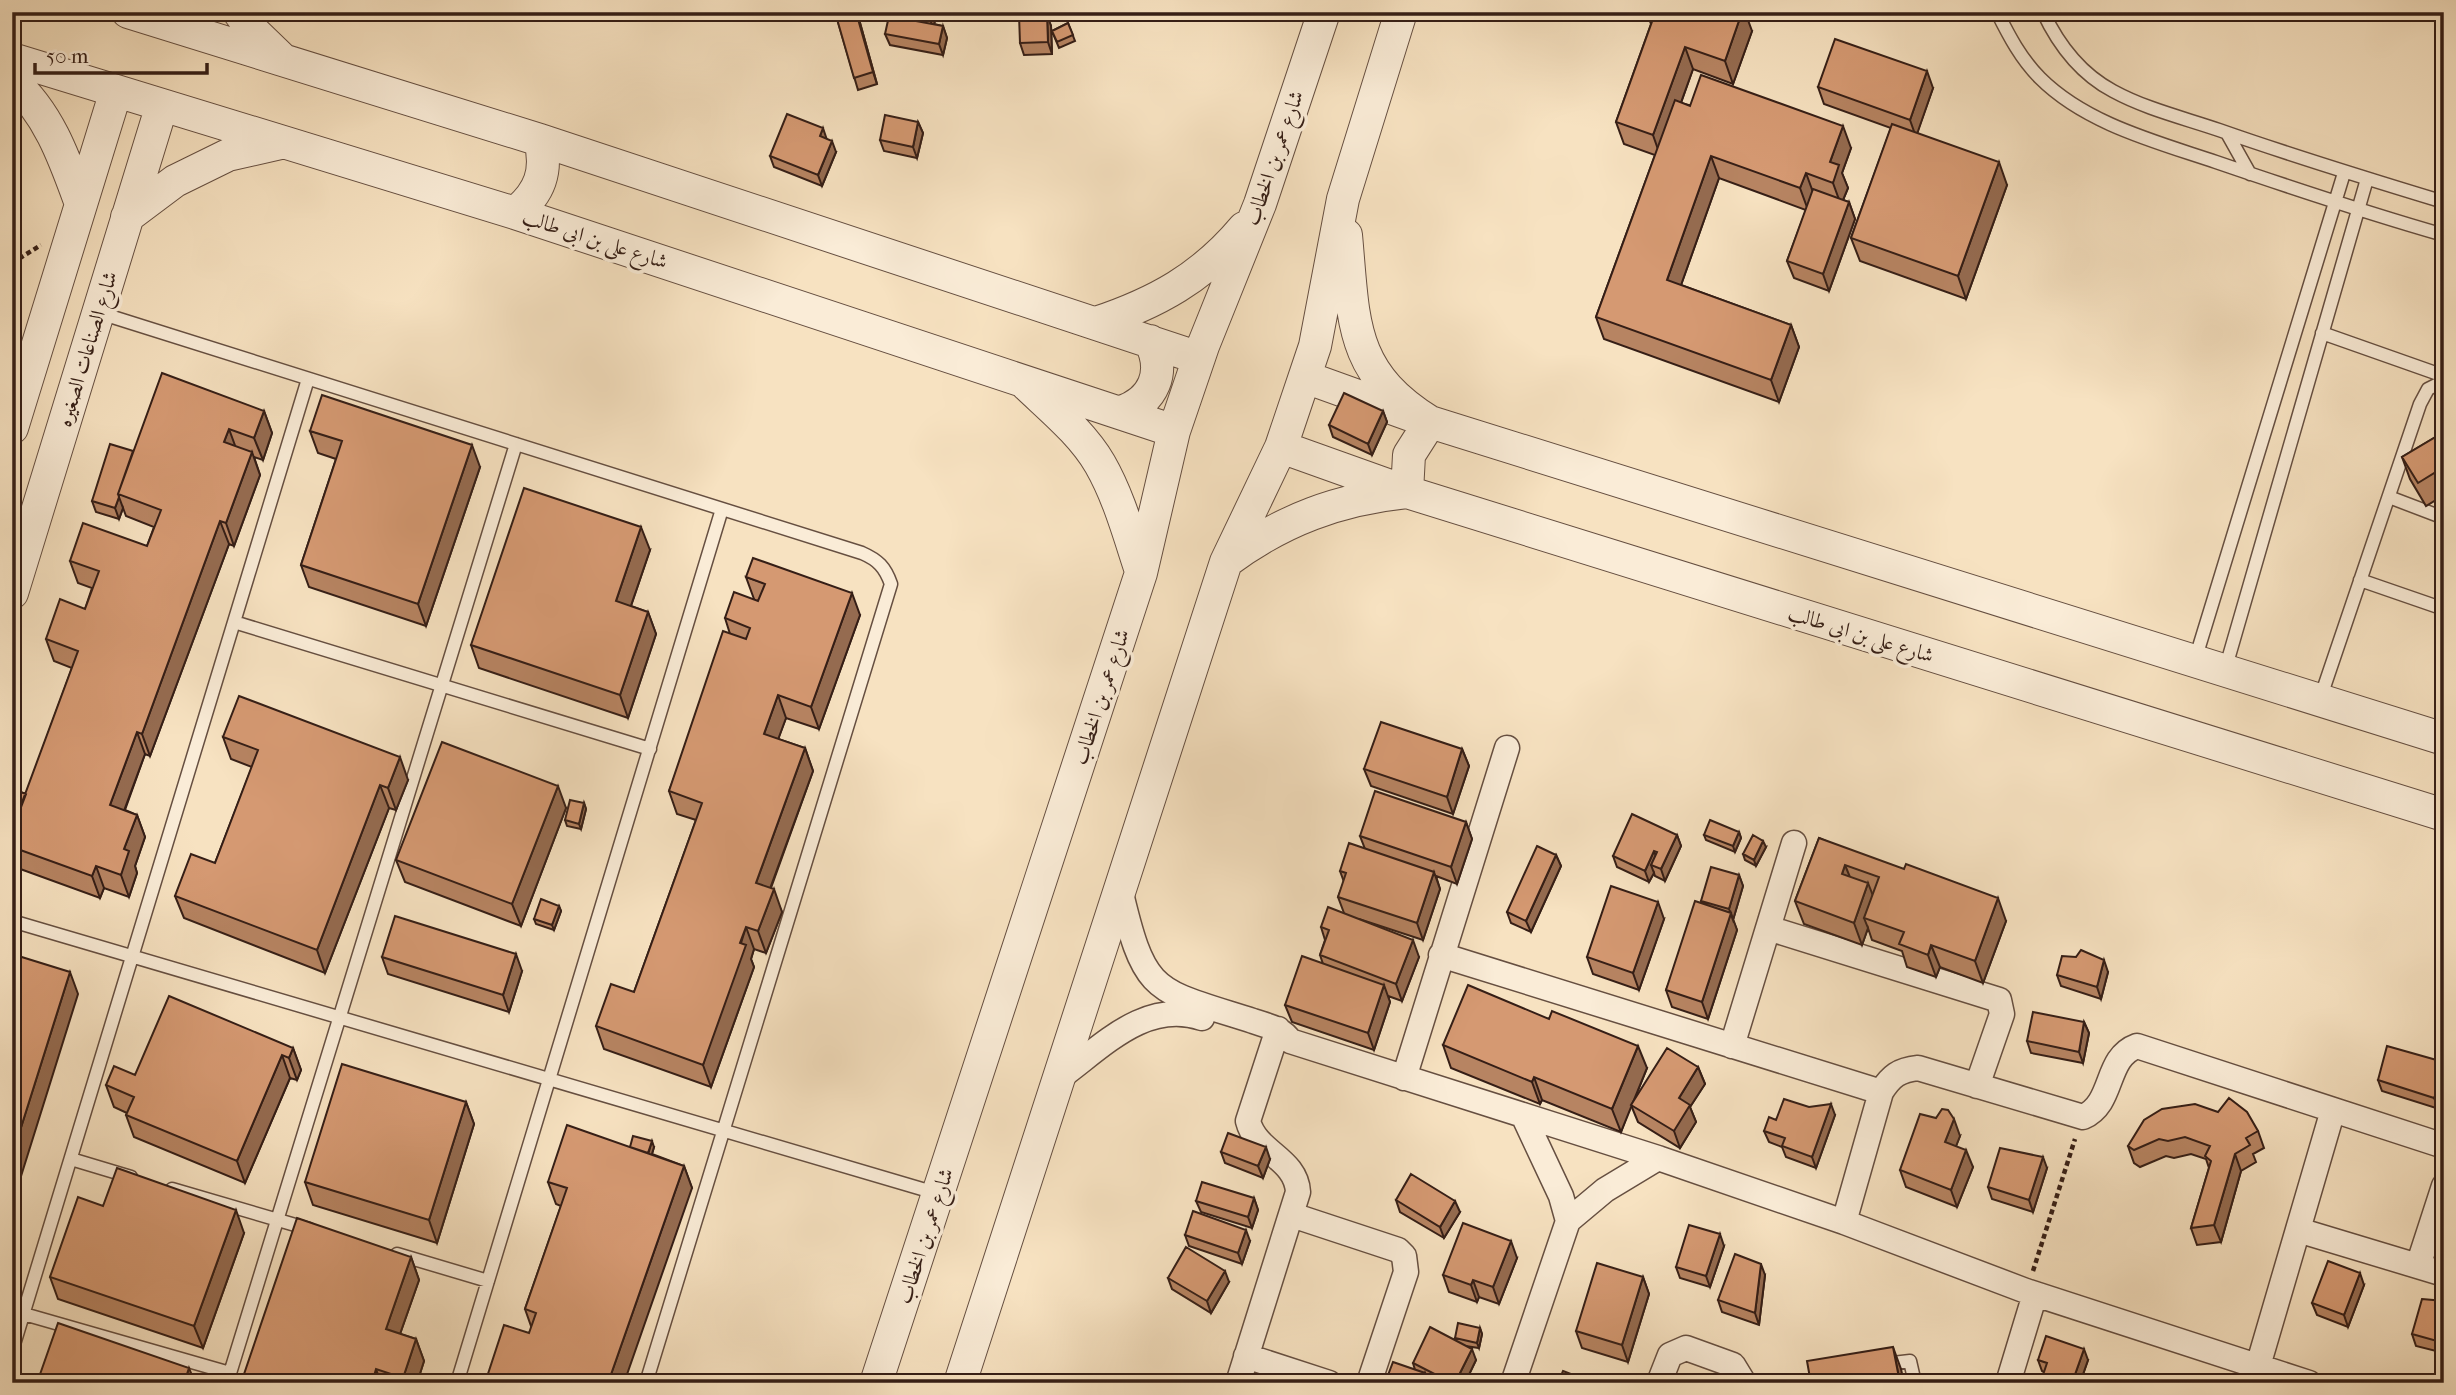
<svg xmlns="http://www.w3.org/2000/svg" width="2456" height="1395" font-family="'IM FELL French Canon',Amiri,serif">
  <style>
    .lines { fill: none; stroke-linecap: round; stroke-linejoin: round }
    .service-casing { stroke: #664f41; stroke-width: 15 }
    .minor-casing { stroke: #664f41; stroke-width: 27 }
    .tertiary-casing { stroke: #664f41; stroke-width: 34 }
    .path { stroke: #351e16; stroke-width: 4.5; stroke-dasharray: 5 3.5; stroke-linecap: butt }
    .service { stroke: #faecd7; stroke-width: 12 }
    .minor { stroke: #faecd7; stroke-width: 24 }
    .tertiary { stroke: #faecd7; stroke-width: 32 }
    .wall { fill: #b78462; stroke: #351e16; stroke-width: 2 }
    .shaded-wall { fill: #956b50; stroke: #351e16; stroke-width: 2 }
    .building { fill: #d59972; stroke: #351e16; stroke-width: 2 }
    .labels { text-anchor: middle; stroke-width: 7; stroke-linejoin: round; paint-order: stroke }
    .street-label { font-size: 21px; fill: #351e16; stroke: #faecd7 }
  </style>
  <rect width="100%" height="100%" fill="#f7e2c1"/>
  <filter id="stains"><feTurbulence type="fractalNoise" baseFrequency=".00286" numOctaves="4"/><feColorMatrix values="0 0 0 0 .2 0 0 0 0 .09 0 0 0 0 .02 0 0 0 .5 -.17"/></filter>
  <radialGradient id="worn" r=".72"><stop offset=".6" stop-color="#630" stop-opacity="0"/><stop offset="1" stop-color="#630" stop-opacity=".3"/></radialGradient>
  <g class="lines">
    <defs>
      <path id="service" d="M1997,12C2009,36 2021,59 2040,78C2086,124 2157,142 2216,162C2292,188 2367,213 2444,235
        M2043,12C2058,44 2081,74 2113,91C2146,109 2184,118 2219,130C2293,156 2368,179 2444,202
        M2227,133L2250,174
        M100,313L862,553C878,560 885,567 891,584L646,1383
        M2322,333L2444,376
        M2389,497L2444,518
        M2360,580L2444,609
        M234,622L650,749
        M2195,660L2344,173
        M2225,670L2367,179
        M2320,699L2420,404L2428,389L2444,381
        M12,921L939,1194
        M71,1159L131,1177
        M172,1189L309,1229
        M397,1254L488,1281
        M24,1314L230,1373
        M12,1351L308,379
        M1884,1364L1910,1361L1915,1383
        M227,1383L516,444
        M457,1383L722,509"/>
      <path id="minor" d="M1120,889C1145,996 1153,989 1253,1021C1267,1026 1282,1028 1290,1041L1658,1158L1844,1222L2026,1291L2309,1383
        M1768,928L1999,1000L2002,1014L1977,1086
        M1441,955L1881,1092
        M1732,1046L1794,843
        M1059,1078C1102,1047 1145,999 1202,1018
        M1404,1078L1507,748
        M1523,1115L1561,1196L1568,1221
        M1292,1215L1398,1250L1404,1256L1406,1272L1369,1383
        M1844,1222L1881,1092C1891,1076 1899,1070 1918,1068L2083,1117C2115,1103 2104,1058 2137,1046L2444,1146
        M2298,1230L2444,1274
        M2418,1266L2444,1186
        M1246,1356L1329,1383
        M2258,1366L2333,1110
        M1238,1383L1298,1192C1296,1158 1256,1153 1248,1121L1278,1029
        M1513,1383L1568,1221L1605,1190L1658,1158
        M1659,1383L1670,1355L1686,1348L1733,1365L1744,1383
        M2008,1383L2035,1294"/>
      <path id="tertiary" d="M128,12L540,140L1199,358
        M239,12L253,31L282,59
        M12,59L515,213L1174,431
        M12,81C49,113 65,160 81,204
        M515,213C540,193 548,171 540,140
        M127,217L175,181L228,155L281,143
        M1096,323C1156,303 1202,278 1244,228
        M1305,377L1430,422L2444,739
        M1026,384C1051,408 1082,433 1100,464C1119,497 1129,535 1141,571
        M1121,412C1154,401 1166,372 1150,341
        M12,428L116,91
        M1281,447L1407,492L2444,815
        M1227,561C1282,520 1339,499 1407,492L1409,455L1430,422C1349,372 1354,321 1346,235
        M12,593L162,105
        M876,1383L1141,573L1174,431L1203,346L1260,204L1324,12
        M960,1383L1226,562L1281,447L1315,346L1343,199L1401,12"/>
    </defs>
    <use href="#service" class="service-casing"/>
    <use href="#minor" class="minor-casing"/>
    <use href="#tertiary" class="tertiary-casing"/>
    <path class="path" d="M12,263L41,245
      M2033,1271L2075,1139"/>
    <use href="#service" class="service"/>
    <use href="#minor" class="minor"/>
    <use href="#tertiary" class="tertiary"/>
  </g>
  <path class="wall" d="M835,12H857L877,84L858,90Z
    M892,12H938L934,24L943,26L947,38L943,55L890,45L885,34L916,21Z
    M1647,13L1752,31L1733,84L1693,69L1681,103L1851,148L1842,173L1848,188L1843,200L1849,202L1855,219L1829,291L1794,278L1787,261L1806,210L1719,178L1681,285L1791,325L1799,347L1779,402L1604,339L1596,317L1655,155L1624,144L1616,122L1651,24Z
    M1068,23L1075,41L1059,48L1052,31Z
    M1051,26L1052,54L1024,55L1020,43Z
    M1818,87L1933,88L1917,133L2007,185L1966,299L1860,261L1851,238L1891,128L1824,104Z
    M918,122L923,133L917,158L884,151L880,140Z
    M836,152L822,186L774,167L770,156Z
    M264,411L272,433L263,460L254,457L260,475L234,546L229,544L150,756L145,754L125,810L137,815L145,837L135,866L137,873L129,897L104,888L100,898L12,866V823L14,824L16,819L12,817V789L26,794L72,668L54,661L46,639L85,609L92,588L78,583L70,561L147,546L154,527L126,516L123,508L119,519L96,512L92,501L133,451Z
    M1383,411L1387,422L1372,455L1333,437L1329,425Z
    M310,431L480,467L426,626L309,587L301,565L336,459L318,453Z
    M2444,432V495L2426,506L2410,479L2402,457Z
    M650,550L631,606L648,612L656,634L628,718L479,668L471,645Z
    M746,577L860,615L819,729L786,718L778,739L805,748L813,771L771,888L782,912L766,953L754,949L751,959L754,967L711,1087L604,1049L596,1026L634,992L696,820L677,814L669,791L730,634L725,618L754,599Z
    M223,737L408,780L396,810L389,808L325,973L184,918L175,896L215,863L252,767L231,759Z
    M1462,749L1469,766L1453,814L1371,786L1364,769Z
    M584,803L586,809L581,829L567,826L565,820Z
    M566,808L521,926L405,882L396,860Z
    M1466,822L1472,839L1457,884L1436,876L1440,889L1423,940L1359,919L1419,957L1402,1001L1388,996L1390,1002L1374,1050L1292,1022L1285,1005L1323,964L1320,955L1325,940L1321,927L1344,913L1338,897L1344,882L1340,871L1365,849L1360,836Z
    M1739,832L1741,838L1735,852L1706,840L1704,835Z
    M1677,835L1681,846L1665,881L1655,876L1654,873L1649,882L1617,867L1613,856Z
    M1819,838L2006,921L1983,983L1940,967L1936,977L1907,967L1902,951L1872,940L1868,928L1862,945L1804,924L1795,901Z
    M1766,847L1756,866L1745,860L1743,854Z
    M1556,855L1561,866L1531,932L1511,923L1507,912Z
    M1739,875L1743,886L1733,920L1737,930L1708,1019L1672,1007L1666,990L1702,904L1701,901Z
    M559,906L561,911L554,930L536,924L534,919Z
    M1664,919L1639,990L1593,974L1587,957Z
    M382,957L522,971L509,1012L388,974Z
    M2076,957L2108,972L2101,999L2061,986L2057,975Z
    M2084,1022L2089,1033L2083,1063L2031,1053L2027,1041Z
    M1443,1045L1647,1068L1632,1105L1698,1067L1705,1084L1690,1107L1696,1122L1680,1148L1638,1122L1631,1105L1621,1132L1542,1100L1540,1104L1451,1068Z
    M293,1048L301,1070L297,1080L290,1078L245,1183L134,1137L126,1115L127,1113L114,1107L106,1085L135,1075Z
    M2440,1061L2444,1071L2439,1109L2382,1091L2378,1080Z
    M466,1102L474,1124L437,1243L313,1205L305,1182Z
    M1809,1107L1835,1115L1816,1168L1786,1157L1782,1147L1769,1142L1764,1131L1776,1120Z
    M2218,1112L2258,1131L2264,1148L2253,1154L2256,1162L2241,1171L2221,1242L2197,1245L2191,1228L2209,1168L2206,1159L2191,1154L2174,1158L2166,1156L2140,1167L2134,1163L2128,1146Z
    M1960,1136L1956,1146L1973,1167L1957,1207L1906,1187L1900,1170Z
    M630,1147H654L652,1154L684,1166L692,1188L531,1326L525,1309L561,1206L556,1204L548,1182Z
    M1221,1152L1270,1159L1263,1178L1225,1163Z
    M2047,1168L2033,1212L1992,1199L1988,1187Z
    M1254,1198L1258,1210L1252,1228L1201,1212L1196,1201Z
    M1396,1200L1460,1212L1444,1238L1400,1212Z
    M103,1206L244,1233L203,1348L58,1299L50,1277Z
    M1185,1235L1250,1241L1242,1264L1189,1246Z
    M1724,1246L1710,1287L1680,1278L1676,1267Z
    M411,1257L419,1280L400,1334L416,1339L424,1361L417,1383H241Z
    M1517,1258L1499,1304L1479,1297L1477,1302L1449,1292L1443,1275Z
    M1765,1275L1759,1325L1722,1312L1718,1300Z
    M1643,1277L1649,1294L1628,1362L1582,1348L1576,1331Z
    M1168,1278L1229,1282L1211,1313L1172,1289Z
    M2364,1285L2348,1327L2317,1315L2312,1303Z
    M2444,1301V1353L2416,1346L2412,1334Z
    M1480,1328L1482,1334L1479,1348L1466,1346L1476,1360L1465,1383H1434L1427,1379L1428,1383H1385L1415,1370L1413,1363L1456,1341L1455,1338Z
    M2038,1360H2088L2080,1383H2042L2041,1381L2044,1372L2042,1371Z"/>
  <path class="shaded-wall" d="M856,12H857L877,84L873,72Z
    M927,12H938L933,27Z
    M1742,12H1745L1752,31L1733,84L1725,61Z
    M1047,14L1051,26L1052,54L1048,42Z
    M943,26L947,38L943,55L939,44Z
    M1685,47L1693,69L1661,158L1653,135Z
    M1927,71L1933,88L1916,137L1910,120Z
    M918,122L923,133L917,158L913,147Z
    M1843,126L1851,148L1842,173L1848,188L1841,205L1833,183L1830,162Z
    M823,128L827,140L820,136Z
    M832,141L836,152L822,186L818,175Z
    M1711,156L1719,178L1675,302L1667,280Z
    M1999,162L2007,185L1966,299L1958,276Z
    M1806,173L1814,195L1808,210L1800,188Z
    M1849,202L1855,219L1829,291L1823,274Z
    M1791,325L1799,347L1779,402L1771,380Z
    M264,411L272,433L263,460L254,438Z
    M1383,411L1387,422L1372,455L1368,444Z
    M229,429L237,451L224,442Z
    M472,445L480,467L426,626L418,604Z
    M252,452L260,475L234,546L226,523Z
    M119,497L123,508L119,519L115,508Z
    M220,521L229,544L150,756L142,734Z
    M641,527L650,550L625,623L616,601Z
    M852,593L860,615L819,729L811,707Z
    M648,612L656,634L628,718L620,695Z
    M778,695L786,718L772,756L764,734Z
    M137,732L145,754L118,827L110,805Z
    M805,748L813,771L764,905L756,883Z
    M1462,749L1469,766L1453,814L1447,797Z
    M400,757L408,780L396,810L388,788Z
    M380,785L389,808L325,973L317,950Z
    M558,786L566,808L521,926L512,904Z
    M584,803L586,809L581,829L579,824Z
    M137,815L145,837L135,866L137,873L129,897L121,875L124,849Z
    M1466,822L1472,839L1457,884L1451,867Z
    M1739,832L1741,838L1735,852L1733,846Z
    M1677,835L1681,846L1665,881L1661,869Z
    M1763,841L1766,847L1756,866L1754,860Z
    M1654,851L1658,862L1651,865L1654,873L1649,882L1645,871Z
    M1556,855L1561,866L1531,932L1526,921Z
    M1845,865L1854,887L1842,874Z
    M96,866L104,888L100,898L92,876Z
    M1434,872L1440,889L1423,940L1417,923Z
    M1739,875L1743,886L1733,920L1729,909Z
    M1868,883L1877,906L1864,918L1868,928L1862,945L1854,923Z
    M774,889L782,912L766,953L758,931Z
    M1998,898L2006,921L1983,983L1975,961Z
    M1658,902L1664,919L1639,990L1633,973Z
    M559,906L561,911L554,930L552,925Z
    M1731,913L1737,930L1708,1019L1702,1002Z
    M746,927L754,949L751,959L754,967L711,1087L703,1065Z
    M1413,940L1419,957L1402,1001L1396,984Z
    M1931,945L1940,967L1936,977L1928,955Z
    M516,954L522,971L509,1012L503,995Z
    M2104,960L2108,972L2101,999L2097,987Z
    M70,972L78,994L12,1205V1156Z
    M1384,985L1390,1002L1374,1050L1368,1033Z
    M2084,1022L2089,1033L2083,1063L2079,1052Z
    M1638,1046L1647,1068L1621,1132L1612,1109Z
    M293,1048L301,1070L297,1080L289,1058Z
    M282,1055L290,1078L245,1183L237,1161Z
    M2440,1061L2444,1071L2440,1085L2436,1073Z
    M1698,1067L1705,1084L1690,1107L1696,1122L1680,1148L1674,1131L1679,1098Z
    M1534,1077L1542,1100L1540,1104L1532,1082Z
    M2444,1079V1099L2439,1109L2434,1098Z
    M466,1102L474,1124L437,1243L429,1220Z
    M1831,1104L1835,1115L1816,1168L1812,1157Z
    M1954,1119L1960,1136L1951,1159L1945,1142Z
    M652,1141L654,1147L649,1164L647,1158Z
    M1266,1147L1270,1159L1263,1178L1258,1166Z
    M1966,1150L1973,1167L1957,1207L1951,1190Z
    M2235,1154L2241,1171L2221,1242L2214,1225Z
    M2043,1157L2047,1168L2033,1212L2029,1200Z
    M684,1166L692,1188L624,1383H608Z
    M1254,1198L1258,1210L1252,1228L1248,1217Z
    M1455,1201L1460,1212L1444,1238L1440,1227Z
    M236,1210L244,1233L203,1348L194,1326Z
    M1246,1230L1250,1241L1242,1264L1238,1253Z
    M1720,1234L1724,1246L1710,1287L1706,1276Z
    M1511,1241L1517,1258L1499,1304L1493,1287Z
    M411,1257L419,1280L394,1351L386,1329Z
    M1761,1264L1765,1275L1759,1325L1755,1313Z
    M1225,1271L1229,1282L1211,1313L1207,1301Z
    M2360,1273L2364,1285L2348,1327L2344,1315Z
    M1643,1277L1649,1294L1628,1362L1622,1345Z
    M1473,1280L1479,1297L1477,1302L1471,1285Z
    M1480,1328L1482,1334L1479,1348L1477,1343Z
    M416,1339L424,1361L417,1383H404L403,1378Z
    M1893,1347L1901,1369L1904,1383H1900Z
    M1472,1349L1476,1360L1465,1383H1455Z
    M2084,1349L2088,1360L2080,1383H2072Z
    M189,1368L195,1383H184Z
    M376,1369L381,1383H372Z
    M1425,1373L1428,1383H1422Z"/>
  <path class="building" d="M835,12H856L873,72L854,78Z
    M1647,12H1742L1725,61L1685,47L1653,135L1616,122L1654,16L1647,13Z
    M1047,14L1048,42L1020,43L1019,15Z
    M889,16L943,26L939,44L885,34Z
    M1068,23L1073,35L1057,42L1052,31Z
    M1835,39L1927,71L1910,120L1818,87Z
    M1701,75L1843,126L1830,162L1839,165L1833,183L1806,173L1800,188L1711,156L1667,280L1791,325L1771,380L1596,317L1675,100L1690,106Z
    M787,114L823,128L820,136L832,141L818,175L770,156Z
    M885,115L918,122L913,147L880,140Z
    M1892,124L1999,162L1958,276L1851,238Z
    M1813,189L1849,202L1823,274L1787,261Z
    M162,373L264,411L254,438L229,429L224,442L252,452L226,523L220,521L142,734L137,732L110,805L137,815L124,849L129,851L121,875L96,866L92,876L12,847V823L14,824L78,651L46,639L60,599L85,609L99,571L70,561L83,523L147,546L161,510L118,494Z
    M1344,393L1383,411L1368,444L1329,425Z
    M322,395L472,445L418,604L301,565L342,441L310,431Z
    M2444,432V486L2436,472L2418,483L2402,457Z
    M110,444L133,451L118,494L119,497L115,508L92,501Z
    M524,488L641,527L616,601L648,612L620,695L471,645Z
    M753,558L852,593L811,707L778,695L764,734L805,748L756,883L774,889L758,931L746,927L740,943L746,945L703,1065L596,1026L611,984L634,992L702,803L669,791L723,631L746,639L750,628L725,618L734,592L758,601L765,584L746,577Z
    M239,696L400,757L388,788L380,785L317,950L175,896L191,854L215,863L258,750L223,737Z
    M1381,722L1462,749L1447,797L1364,769Z
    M442,742L558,786L512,904L396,860Z
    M12,789L26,794L18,815L12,813Z
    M1375,791L1466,822L1451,867L1360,836Z
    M570,800L584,803L579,824L565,820Z
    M1632,814L1677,835L1661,869L1651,865L1657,852L1654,851L1645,871L1613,856Z
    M1710,820L1739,832L1733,846L1704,835Z
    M1753,835L1763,841L1754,860L1743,854Z
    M1819,838L1904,869L1906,864L1998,898L1975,961L1931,945L1928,955L1899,944L1904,932L1864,918L1879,877L1845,865L1842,874L1868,883L1854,923L1795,901Z
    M1349,843L1434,872L1417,923L1338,897L1346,873L1340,871Z
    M1537,846L1556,855L1526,921L1507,912Z
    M1711,867L1739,875L1729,909L1701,901Z
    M1611,886L1658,902L1633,973L1587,957Z
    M541,899L559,906L552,925L534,919Z
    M1695,901L1731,913L1702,1002L1666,990Z
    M1328,907L1413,940L1396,984L1320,955L1329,930L1321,927Z
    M395,916L516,954L503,995L382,957Z
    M2081,950L2104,960L2097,987L2057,975L2062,956L2076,957Z
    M12,954L70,972L12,1156Z
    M1302,956L1384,985L1368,1033L1285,1005Z
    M1468,985L1549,1019L1552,1011L1638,1046L1612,1109L1534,1077L1532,1082L1443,1045Z
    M169,996L293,1048L289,1058L282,1055L237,1161L126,1115L134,1097L106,1085L114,1066L135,1075Z
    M2033,1012L2084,1022L2079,1052L2027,1041Z
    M2387,1046L2440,1061L2436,1073L2444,1075V1079L2434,1098L2378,1080Z
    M1667,1048L1698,1067L1679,1098L1690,1105L1674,1131L1631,1105Z
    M342,1064L466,1102L429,1220L305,1182Z
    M2229,1098L2247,1112L2258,1131L2246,1138L2250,1145L2235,1154L2214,1225L2191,1228L2211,1161L2205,1156L2210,1146L2185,1137L2168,1141L2159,1139L2134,1150L2128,1146L2144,1120L2162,1109L2195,1104L2218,1112Z
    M1784,1099L1809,1107L1831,1104L1812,1157L1782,1146L1785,1138L1764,1131L1769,1117L1776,1120Z
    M1942,1109L1948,1110L1954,1119L1945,1142L1966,1150L1951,1190L1900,1170L1920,1114L1936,1118Z
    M567,1125L684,1166L608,1383H485L504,1325L529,1333L536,1313L525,1309L567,1188L548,1182Z
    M1228,1133L1266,1147L1258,1166L1221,1152Z
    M633,1136L652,1141L648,1153L630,1147Z
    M2000,1148L2043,1157L2029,1200L1988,1187Z
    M117,1168L236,1210L194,1326L50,1277L78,1197L103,1206Z
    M1411,1174L1455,1201L1440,1227L1396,1200Z
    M1202,1182L1254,1198L1248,1217L1196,1201Z
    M1193,1211L1246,1230L1238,1253L1185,1235Z
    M297,1218L411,1257L386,1329L416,1339L403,1378L376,1369L372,1383H241Z
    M1463,1223L1511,1241L1493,1287L1473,1280L1471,1285L1443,1275Z
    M1689,1225L1720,1234L1706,1276L1676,1267Z
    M1186,1247L1225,1271L1207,1301L1168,1278Z
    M1735,1254L1761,1264L1755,1313L1718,1300Z
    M2328,1261L2360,1273L2344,1315L2312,1303Z
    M1597,1263L1643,1277L1622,1345L1576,1331Z
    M2422,1299L2444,1301V1343L2412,1334Z
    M58,1323L189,1368L184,1383H37Z
    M1458,1323L1480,1328L1477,1343L1455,1338Z
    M1430,1327L1472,1349L1455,1383H1452L1413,1363Z
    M2046,1336L2084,1349L2072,1383H2046L2041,1381L2047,1363L2038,1360Z
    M1893,1347L1900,1383H1798V1380L1810,1378L1807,1361Z
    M1393,1362L1425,1373L1422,1383H1385Z
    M1563,1371L1594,1383H1558Z
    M1147,1378L1154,1383H1145Z"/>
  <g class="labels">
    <g class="street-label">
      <text transform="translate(1274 158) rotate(-71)" y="7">شارع عمر بن الخطاب</text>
      <text transform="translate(595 239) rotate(18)" y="7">شارع على بن ابى طالب</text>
      <text transform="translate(87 349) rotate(-73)" y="7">شارع الصناعات الصغيره</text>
      <text transform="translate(1861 634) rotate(17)" y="7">شارع على بن ابى طالب</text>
      <text transform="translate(1101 697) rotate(-72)" y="7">شارع عمر بن الخطاب</text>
      <text transform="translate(925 1236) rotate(-72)" y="7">شارع عمر بن الخطاب</text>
    </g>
  </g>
  <rect width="2456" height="1395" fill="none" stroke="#f7e2c1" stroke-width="42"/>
  <rect x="14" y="14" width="2428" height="1367" fill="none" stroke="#351e16" stroke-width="3.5"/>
  <rect x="21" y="21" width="2414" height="1353" fill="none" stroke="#351e16" stroke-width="2"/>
  <path d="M35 63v10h172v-10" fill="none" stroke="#351e16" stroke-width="3.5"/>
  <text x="46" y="63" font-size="21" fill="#351e16" stroke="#faecd7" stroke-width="5" paint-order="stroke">50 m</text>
  <rect width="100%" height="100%" filter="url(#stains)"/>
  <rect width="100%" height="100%" fill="url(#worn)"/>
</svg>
